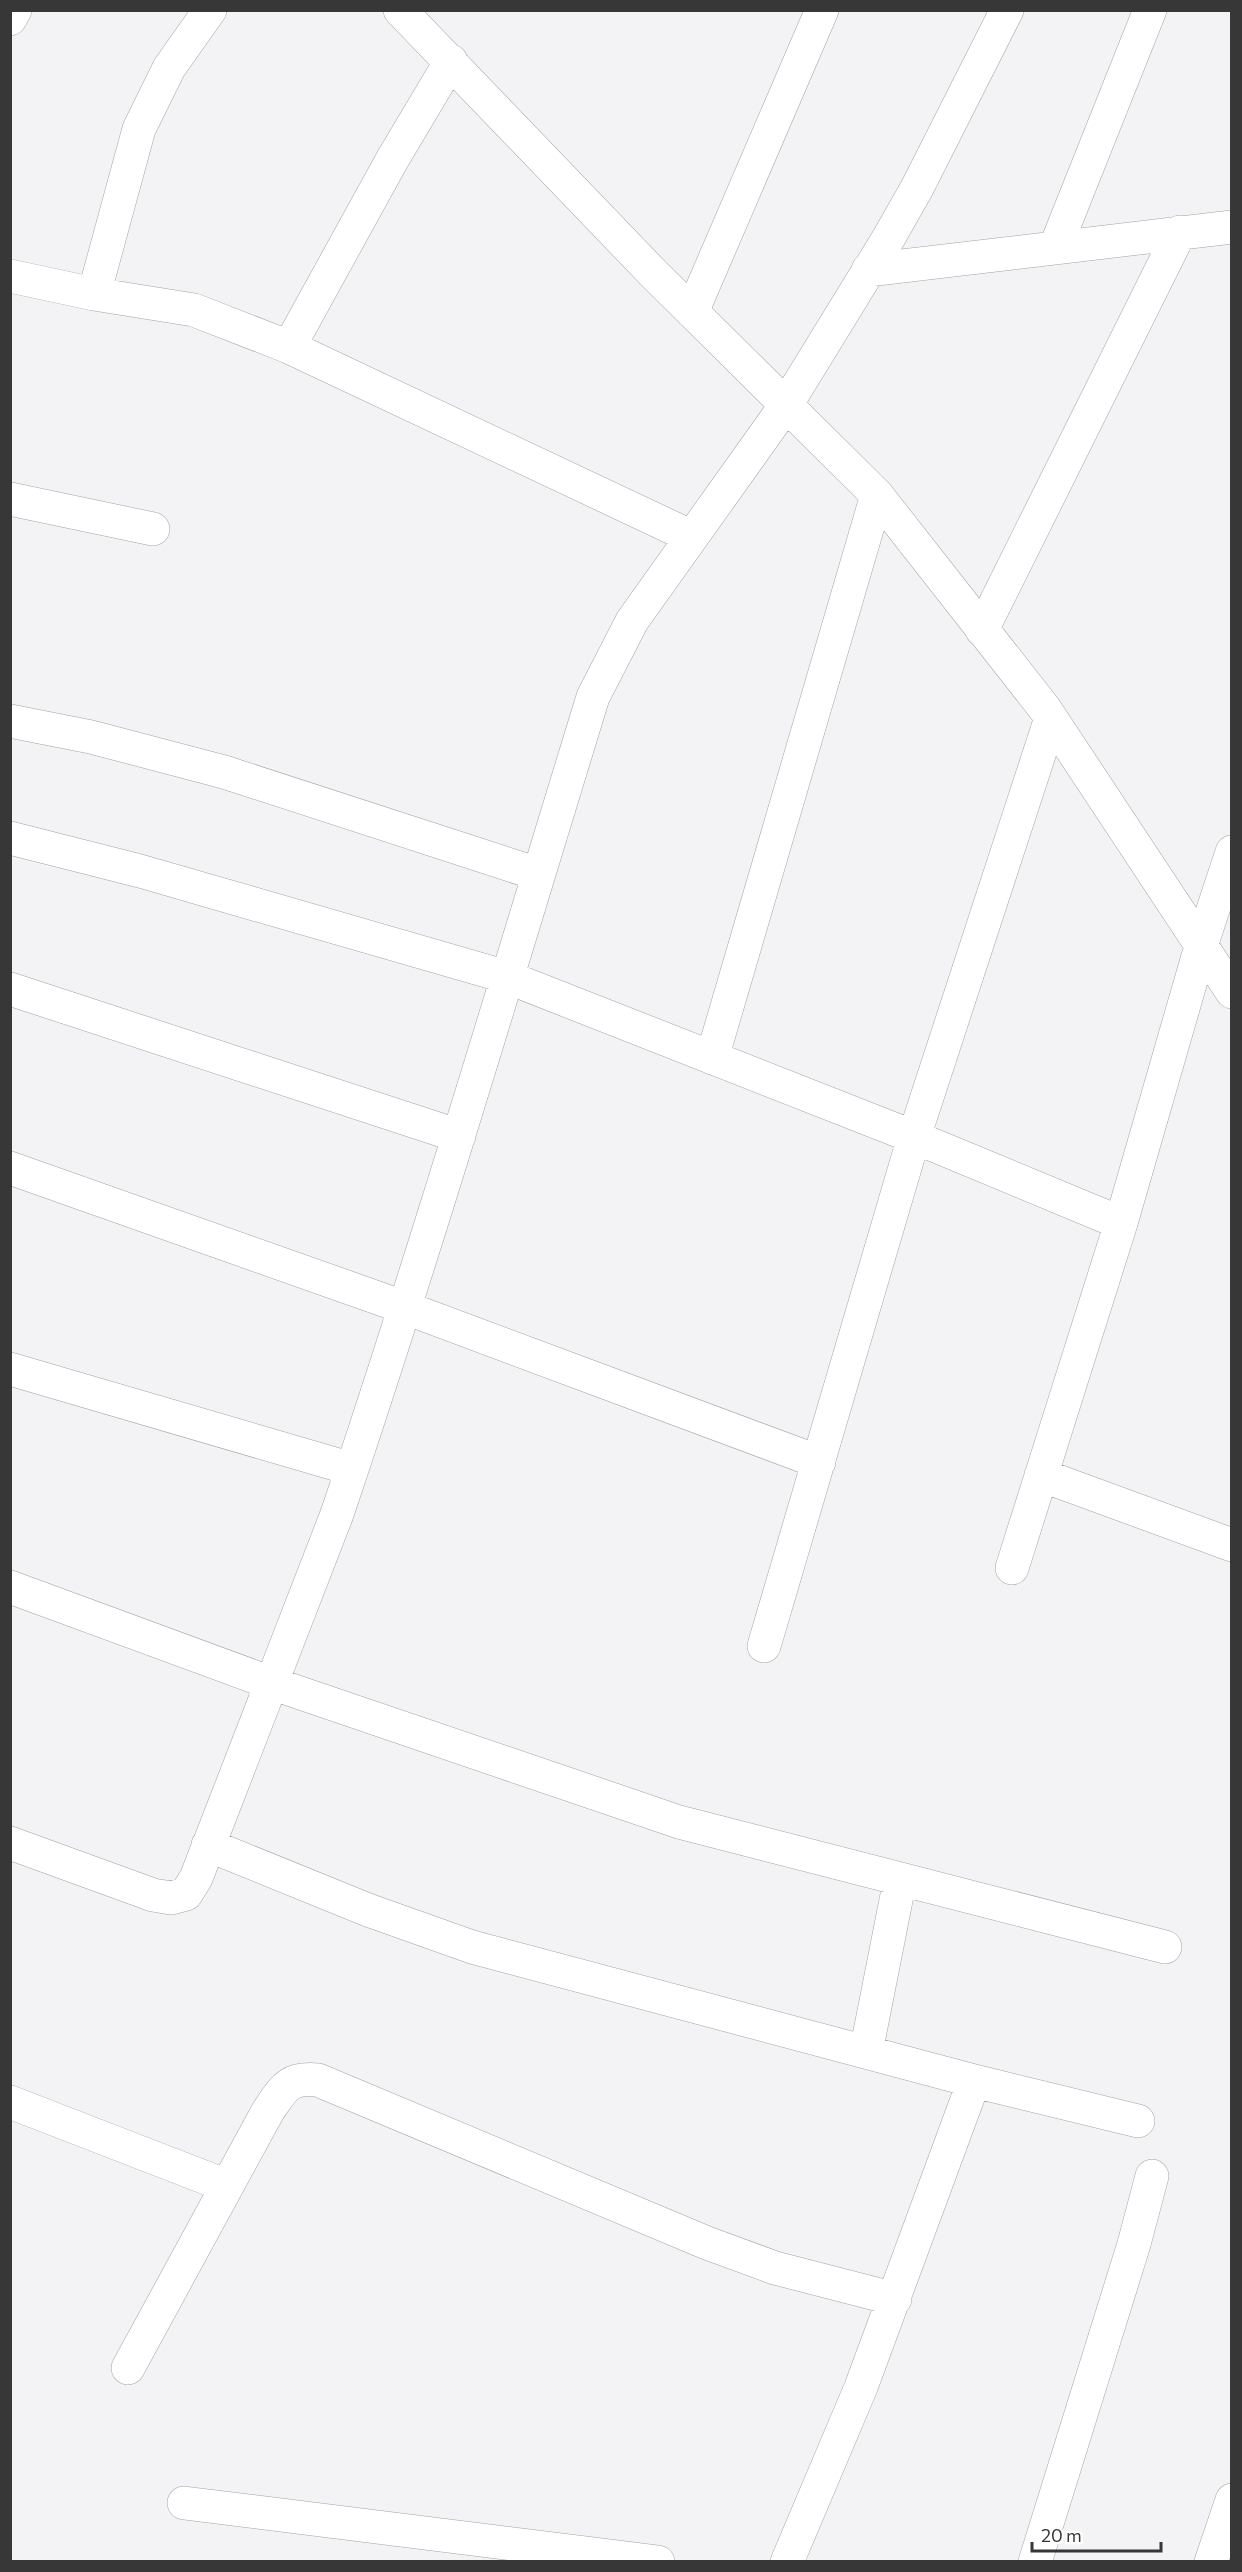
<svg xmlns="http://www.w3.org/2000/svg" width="1242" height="2572" font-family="Commissioner,sans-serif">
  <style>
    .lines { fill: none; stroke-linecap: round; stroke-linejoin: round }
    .minor-casing { stroke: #a4a3a6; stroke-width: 34 }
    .minor { stroke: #fff; stroke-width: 33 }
  </style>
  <rect width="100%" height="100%" fill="#f3f2f5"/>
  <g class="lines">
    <defs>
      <path id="minor" d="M400,10L652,272L877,495L1045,709L1232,992
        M10,19L15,10
        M1055,248L1150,10
        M868,270L1232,227
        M10,276L94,294L194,310L289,347L692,537
        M94,294L139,129L169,68L210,10
        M692,312L822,10
        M289,347L392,160L451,61
        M10,499L153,529
        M982,630L1180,232
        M10,721L91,737L224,772L538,874
        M10,838L140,871L507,977L914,1137L1121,1223
        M10,989L459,1136
        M712,1058L877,495
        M10,1168L406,1308L819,1462
        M10,1369L352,1469
        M1041,1475L1232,1545
        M1012,1568L1121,1223L1201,946L1232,852
        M10,1587L271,1683L679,1822L1165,1947
        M764,1646L914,1137L1051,718
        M10,1843L153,1895L171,1898L186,1894L196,1878L337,1514C428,1244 509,970 593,697L632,621L786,405L888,239L917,188L1007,10
        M208,1845L368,1910L472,1947L974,2081L1138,2121
        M866,2052L900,1880
        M10,2102L227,2186
        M128,2368L268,2111C284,2088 288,2077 318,2080L707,2243L775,2268L895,2299
        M184,2503L658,2562
        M787,2562L861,2387L974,2081
        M1035,2562L1134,2244L1152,2176
        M1211,2562L1232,2500"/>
    </defs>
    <use href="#minor" class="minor-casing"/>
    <use href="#minor" class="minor"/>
  </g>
  <rect width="1242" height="2572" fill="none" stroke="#373738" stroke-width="24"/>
  <path d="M1032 2542v9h129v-9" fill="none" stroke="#373738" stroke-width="3"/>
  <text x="1041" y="2542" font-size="18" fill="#373738" stroke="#ffffff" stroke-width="4.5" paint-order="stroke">20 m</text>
</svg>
